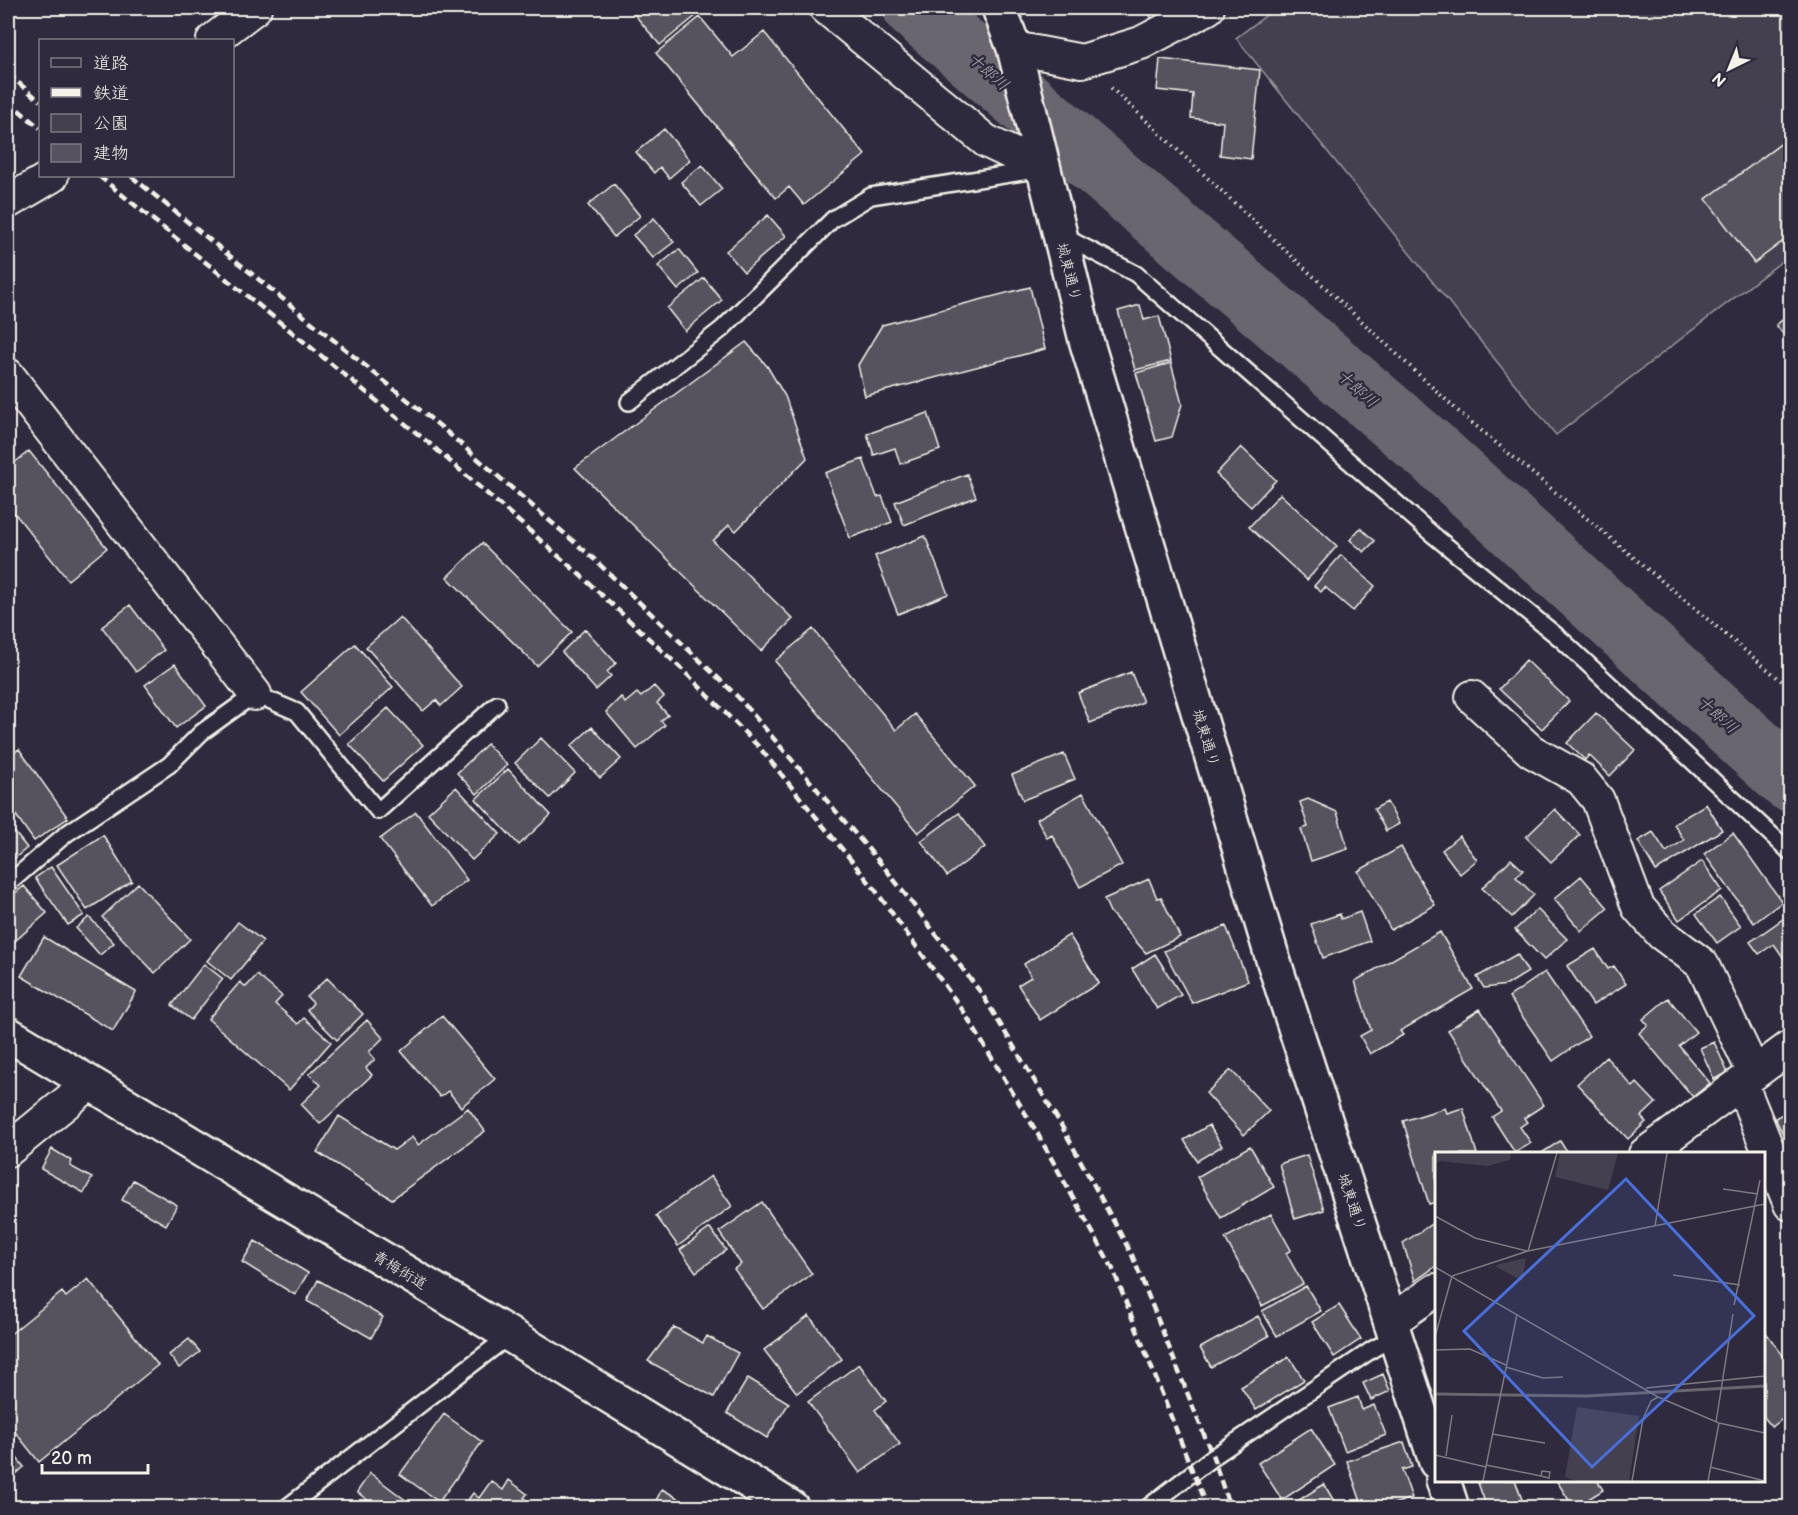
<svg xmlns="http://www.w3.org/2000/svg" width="1798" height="1515" font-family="'Balsamiq Sans','Klee One',sans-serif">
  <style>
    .green { fill: #454050; stroke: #9c989c; stroke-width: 1.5 }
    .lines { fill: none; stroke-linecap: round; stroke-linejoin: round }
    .river { stroke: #6a6670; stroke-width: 64 }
    .building { fill: #56525f; stroke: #f4f1e8; stroke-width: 1.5 }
    .lane-casing { stroke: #f4f1e8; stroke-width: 20 }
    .street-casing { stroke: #f4f1e8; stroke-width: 36 }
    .primary-casing { stroke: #f4f1e8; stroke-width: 38 }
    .highway-casing { stroke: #f4f1e8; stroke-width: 38 }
    .path { stroke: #f4f1e8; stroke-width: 4; stroke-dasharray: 1.5 4.5; stroke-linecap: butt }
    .lane { stroke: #2f2a3d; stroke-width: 15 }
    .street { stroke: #2f2a3d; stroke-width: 32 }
    .primary { stroke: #2f2a3d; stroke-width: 33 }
    .highway { stroke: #2f2a3d; stroke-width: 33 }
    .rail { stroke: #f4f1e8; stroke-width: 4.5; stroke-dasharray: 9 4.5; stroke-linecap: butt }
    .labels { text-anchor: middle; stroke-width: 5; stroke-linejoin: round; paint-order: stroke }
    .street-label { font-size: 15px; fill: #f4f1e8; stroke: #2f2a3d }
    .water-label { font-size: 16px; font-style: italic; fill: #b6b2b2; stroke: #2f2a3d }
    .inset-river { fill: none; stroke: #6a6670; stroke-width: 3 }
    .inset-road { fill: none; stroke: #7e7a81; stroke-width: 1.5 }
    .view { fill: #486fdb; fill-opacity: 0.15; stroke: #486fdb; stroke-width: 3 }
    .inset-edge { fill: none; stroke: #f4f1e8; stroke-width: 3 }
  </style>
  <rect width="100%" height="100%" fill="#2f2a3d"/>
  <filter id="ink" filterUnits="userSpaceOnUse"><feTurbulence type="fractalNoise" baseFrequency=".0167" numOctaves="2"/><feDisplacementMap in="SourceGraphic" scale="12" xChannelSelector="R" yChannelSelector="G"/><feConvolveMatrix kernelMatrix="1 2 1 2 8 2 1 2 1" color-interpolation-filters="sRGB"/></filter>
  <g filter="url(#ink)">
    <path class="green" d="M1276,8H1790V255L1556,435L1236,38Z"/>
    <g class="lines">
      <path class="river" d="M915,8L1432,452L1790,780"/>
    </g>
    <path class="building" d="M629,8H690L697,15L660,45Z
      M1145,8H1174L1153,20Z
      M700,17L733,57L764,32L865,155L804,205L789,187L776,198L656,53Z
      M1160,59L1260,70L1251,159L1220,155L1223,122L1191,118L1193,94L1157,90Z
      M664,129L690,160L669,178L660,167L654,173L636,152Z
      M1790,137V236L1754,263L1706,199Z
      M702,165L722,189L701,206L681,182Z
      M614,184L640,216L614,237L588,205Z
      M768,215L786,236L744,272L726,251Z
      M654,218L674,242L653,258L633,235Z
      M679,249L698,273L678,290L658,266Z
      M704,278L722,300L685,331L667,308Z
      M1030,287L1045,349L865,396L858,365L882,325Z
      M1140,305L1144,320L1159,316L1171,361L1135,370L1118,311Z
      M1790,314V343L1776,325Z
      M746,342L767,366L785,396L807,458L736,531L729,525L713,541L793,619L761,651L575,468Z
      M1171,363L1182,404L1172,437L1156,441L1136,373Z
      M928,413L940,450L900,464L895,448L874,455L867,434Z
      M1241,447L1276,480L1251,507L1216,474Z
      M29,451L107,548L68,580L8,505V468Z
      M863,459L877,497L882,496L892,522L850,538L825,473Z
      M967,474L976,497L904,525L895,502Z
      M1280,494L1337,546L1307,580L1249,527Z
      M1360,528L1375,541L1364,552L1350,540Z
      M925,536L948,594L898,614L875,556Z
      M482,543L572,632L537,666L447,577Z
      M1341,555L1375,586L1353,611L1325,587L1321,592L1314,586Z
      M130,605L164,650L136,672L102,627Z
      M400,617L462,687L441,706L436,700L423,711L366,647Z
      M585,629L616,663L607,672L611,676L596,690L562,652Z
      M813,629L896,730L915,714L975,786L918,833L775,661Z
      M355,644L393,687L339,735L301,692Z
      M1526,660L1569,701L1542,729L1499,689Z
      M175,664L206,706L176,728L145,685Z
      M1131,672L1143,702L1090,723L1078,693Z
      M654,686L664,697L657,703L668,715L661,721L665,725L637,749L606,712L621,697L625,703L637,693L641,697Z
      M388,708L423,745L383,781L349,744Z
      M1596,713L1635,750L1610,776L1589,755L1585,760L1567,743Z
      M592,727L621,759L600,778L571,746Z
      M541,738L575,773L550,798L515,763Z
      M487,744L507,765L477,794L457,773Z
      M19,749L68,818L34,841L8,804V757Z
      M1064,754L1075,779L1023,800L1012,775Z
      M508,769L551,815L519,845L476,799Z
      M456,787L500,834L472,860L428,813Z
      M1083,793L1122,865L1080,887L1052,835L1047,838L1037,819Z
      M1308,799L1337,812L1348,849L1311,861L1301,829L1308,827L1300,802Z
      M1387,802L1399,824L1386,831L1374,809Z
      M1706,804L1722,830L1656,871L1638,841L1653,832L1666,852L1684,840L1674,824Z
      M1555,809L1580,835L1551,862L1526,837Z
      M416,812L467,880L432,906L380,839Z
      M959,813L985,847L947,876L921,841Z
      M8,824L27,848L8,864Z
      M1733,833L1782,902L1754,923L1704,854Z
      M103,835L132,881L87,910L57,865Z
      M1459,836L1477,860L1460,874L1442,850Z
      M1401,847L1435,905L1391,930L1358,871Z
      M1511,859L1523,870L1516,877L1534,895L1512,917L1482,888Z
      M1702,861L1722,890L1679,920L1659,891Z
      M51,867L84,915L68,925L35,878Z
      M1581,876L1608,908L1581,931L1554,899Z
      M1149,879L1157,898L1161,897L1180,937L1146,953L1110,912L1104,899Z
      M138,883L190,939L155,973L102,917Z
      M24,886L47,913L8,947V899Z
      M1720,897L1741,926L1717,943L1696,914Z
      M1537,909L1567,939L1544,960L1515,930Z
      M1360,912L1370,941L1323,958L1311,924L1340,914L1341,919Z
      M1790,914V967L1774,944L1759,954L1750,942Z
      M89,917L114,943L100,955L76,928Z
      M238,922L263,941L231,980L207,961Z
      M1226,926L1248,981L1192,1003L1164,951Z
      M1440,932L1473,989L1400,1031L1403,1035L1370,1054L1360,1036L1371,1030L1355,981Z
      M1069,935L1099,983L1040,1020L1018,985L1031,977L1024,964Z
      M44,937L136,992L113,1031L21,976Z
      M1595,949L1608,969L1614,966L1626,984L1593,1005L1567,966Z
      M1155,954L1181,995L1157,1009L1132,969Z
      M1517,954L1528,972L1507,985L1484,988L1477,977Z
      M204,964L223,979L191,1020L172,1005Z
      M1545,972L1589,1036L1553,1061L1509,997Z
      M257,975L282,996L275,1004L298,1024L304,1018L331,1042L289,1090L208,1019L240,982L246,987Z
      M327,978L363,1014L337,1040L307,1010L313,1003L307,997Z
      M1668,998L1696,1032L1679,1046L1710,1083L1693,1097L1639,1033L1648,1025L1643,1019Z
      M1480,1009L1544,1105L1524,1118L1527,1122L1520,1127L1531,1143L1515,1153L1492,1117L1501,1111L1448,1030Z
      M442,1016L495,1079L461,1107L448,1091L440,1097L401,1051Z
      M367,1020L383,1038L369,1052L375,1059L366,1068L372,1075L320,1124L301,1104L321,1085L309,1074Z
      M1714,1042L1728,1073L1714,1079L1700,1048Z
      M1606,1057L1633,1087L1637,1083L1656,1103L1641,1117L1646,1122L1628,1139L1577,1084Z
      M1231,1070L1269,1111L1244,1135L1206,1093Z
      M468,1108L485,1131L392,1199L317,1152L339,1116L394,1150L412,1137L418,1145Z
      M1445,1108L1447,1113L1463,1108L1477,1154H1436V1202L1429,1204L1403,1121Z
      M1790,1110V1148L1775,1118Z
      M1209,1125L1222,1146L1197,1161L1184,1140Z
      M1560,1141L1568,1154H1540Z
      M1250,1146L1274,1187L1221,1218L1197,1177Z
      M52,1149L72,1161L70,1166L92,1178L84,1193L41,1169Z
      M1307,1155L1324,1210L1295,1219L1279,1164Z
      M711,1176L732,1206L678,1246L656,1216Z
      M133,1180L177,1205L166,1225L122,1200Z
      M762,1202L812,1274L763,1309L734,1269L741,1264L719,1232Z
      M1271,1214L1291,1250L1286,1253L1303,1284L1262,1306L1225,1238Z
      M1436,1221V1266L1415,1281L1403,1243Z
      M710,1228L726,1250L696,1272L680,1250Z
      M255,1241L308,1273L295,1295L242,1262Z
      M88,1279L158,1365L39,1462L8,1423V1336L62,1292L66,1297Z
      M318,1280L383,1317L371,1338L307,1301Z
      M1306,1286L1321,1311L1277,1336L1262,1311Z
      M1339,1305L1361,1339L1334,1357L1312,1322Z
      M809,1316L842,1359L797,1393L764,1350Z
      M1258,1316L1269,1336L1211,1367L1200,1348Z
      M674,1327L703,1343L707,1336L738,1353L714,1397L648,1361Z
      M1764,1330L1790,1365V1413L1772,1427L1764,1417Z
      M189,1339L200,1352L179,1368L169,1355Z
      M1289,1357L1304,1380L1256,1410L1241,1387Z
      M859,1364L886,1401L875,1410L900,1444L860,1473L808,1402Z
      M1383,1374L1390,1391L1371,1400L1363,1383Z
      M748,1378L789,1403L767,1438L727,1413Z
      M1358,1397L1362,1410L1374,1405L1386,1435L1345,1451L1329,1408Z
      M444,1414L482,1442L439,1502L400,1474Z
      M1311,1428L1335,1465L1282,1500L1258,1463Z
      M1404,1442L1412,1467L1402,1470L1412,1498L1382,1508H1363L1347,1461Z
      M8,1447L24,1467L8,1481Z
      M370,1473L416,1508H378L357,1492Z
      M509,1480L527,1494L524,1498L536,1508H462L473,1493L479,1498L491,1481L503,1490Z
      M1477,1480H1515L1525,1508H1487Z
      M1556,1480H1597L1603,1490L1574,1508Z
      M1324,1484L1338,1508H1299L1296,1502Z
      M662,1489L690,1505L688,1508H652Z"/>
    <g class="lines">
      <defs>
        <path id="lane" d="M1063,236L1136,274L1432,534L1562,640L1790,852
          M629,402L722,329L833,219L871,196L1035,170
          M8,884L66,834L169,765L202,732L255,694L297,712L378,811L497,704
          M286,1508L510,1335
          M1147,1508L1213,1457L1373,1349L1395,1337"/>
        <path id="street" d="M826,8L986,141L1044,169
          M213,40L255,8
          M1014,48L1082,61L1141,43L1208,8
          M8,202L52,176
          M8,375L255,694
          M1472,697L1531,751L1581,779L1598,800L1638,907L1662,934L1702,964L1754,1073
          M1741,1083L1790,1204
          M8,1150L89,1084
          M1645,1154L1790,1047
          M1390,1322L1436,1290"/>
        <path id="primary" d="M8,1034L510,1335L792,1508"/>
        <path id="highway" d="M999,8L1014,48L1086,340L1271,953L1436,1462
          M1443,1480L1452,1508"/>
      </defs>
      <use href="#lane" class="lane-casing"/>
      <use href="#street" class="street-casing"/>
      <use href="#primary" class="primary-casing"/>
      <use href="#highway" class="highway-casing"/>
      <path class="path" d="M1111,88L1458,411L1790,688"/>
      <use href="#lane" class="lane"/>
      <use href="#street" class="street"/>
      <use href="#primary" class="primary"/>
      <use href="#highway" class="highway"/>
      <path class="rail" d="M8,74L40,101
        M8,101L40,128
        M99,176L429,443L578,573L684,671L759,747L873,887L964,1012L1036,1131L1112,1267L1207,1508
        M131,176L441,427L594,559L738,697L888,872L982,994L1060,1123L1132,1255L1213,1457L1230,1508"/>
    </g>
  </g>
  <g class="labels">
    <g class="street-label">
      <text transform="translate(1069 272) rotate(76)" y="5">城東通り</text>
      <text transform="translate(1206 738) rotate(73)" y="5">城東通り</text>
      <text transform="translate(1352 1202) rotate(72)" y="5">城東通り</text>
      <text transform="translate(400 1270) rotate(31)" y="5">青梅街道</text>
    </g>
    <g class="water-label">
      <text transform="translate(989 71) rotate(41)" y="6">十郎川</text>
      <text transform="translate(1358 388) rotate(41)" y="6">十郎川</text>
      <text transform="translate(1718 714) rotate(42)" y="6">十郎川</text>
    </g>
  </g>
  <g transform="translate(1435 1152)">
    <rect width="330" height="330" fill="#2f2a3d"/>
    <path d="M0,1H76L75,8L52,14L5,9L0,13ZM125,1H183L173,38L120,25ZM91,106L87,129L60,114L65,112ZM142,255L204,264L194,329H141L130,325Z" fill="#454050"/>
    <path class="inset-river" d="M0,242L152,244L330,234"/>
    <path class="inset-road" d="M288,37L323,42M0,64L40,86L92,99M220,74L232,1M93,99L122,1M0,115L223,245L284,271L330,281M238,123L305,133M17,124L93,99L330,52M299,153L325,28M0,185L17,124M0,198L35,197L71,213M71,215L108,226L128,225M211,236L330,224M281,270L298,162M57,282L110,291M0,303L51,315M11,304L17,263M51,313L106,324L114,326L115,320L107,319L106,324M275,315L330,329M48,329L82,162M197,329L208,267L216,249L223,245M273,329L284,271"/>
    <path class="view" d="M191,27L319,164L157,315L29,179Z"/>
    <rect width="330" height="330" class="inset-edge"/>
  </g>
  <rect width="1798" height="1515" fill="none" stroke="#2f2a3d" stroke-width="30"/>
  <rect x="15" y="15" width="1768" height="1485" fill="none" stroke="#f4f1e8" stroke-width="2" filter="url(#ink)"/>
  <rect x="39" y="39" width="195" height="138" fill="#2f2a3d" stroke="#7e7a81" stroke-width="1.5"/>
  <rect x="51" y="58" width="30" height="9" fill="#2f2a3d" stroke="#7e7a81" stroke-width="1.5"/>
  <text x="93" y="69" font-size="18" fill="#f4f1e8">道路</text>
  <rect x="51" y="88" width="30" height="9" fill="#f4f1e8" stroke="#7e7a81" stroke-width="1.5"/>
  <text x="93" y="99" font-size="18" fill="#f4f1e8">鉄道</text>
  <rect x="51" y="114" width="30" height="18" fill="#454050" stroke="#7e7a81" stroke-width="1.5"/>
  <text x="93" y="129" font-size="18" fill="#f4f1e8">公園</text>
  <rect x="51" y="144" width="30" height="18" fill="#56525f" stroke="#7e7a81" stroke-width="1.5"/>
  <text x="93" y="159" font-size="18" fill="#f4f1e8">建物</text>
  <g transform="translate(1729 69) rotate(223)" stroke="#2f2a3d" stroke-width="4.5" paint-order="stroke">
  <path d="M0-4.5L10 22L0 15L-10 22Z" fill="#f4f1e8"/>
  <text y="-9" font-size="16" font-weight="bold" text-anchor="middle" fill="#f4f1e8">N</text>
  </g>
  <path d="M42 1464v9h106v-9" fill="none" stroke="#f4f1e8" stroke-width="3"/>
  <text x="51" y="1464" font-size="18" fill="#f4f1e8" stroke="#2f2a3d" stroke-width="4.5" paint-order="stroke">20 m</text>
</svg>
